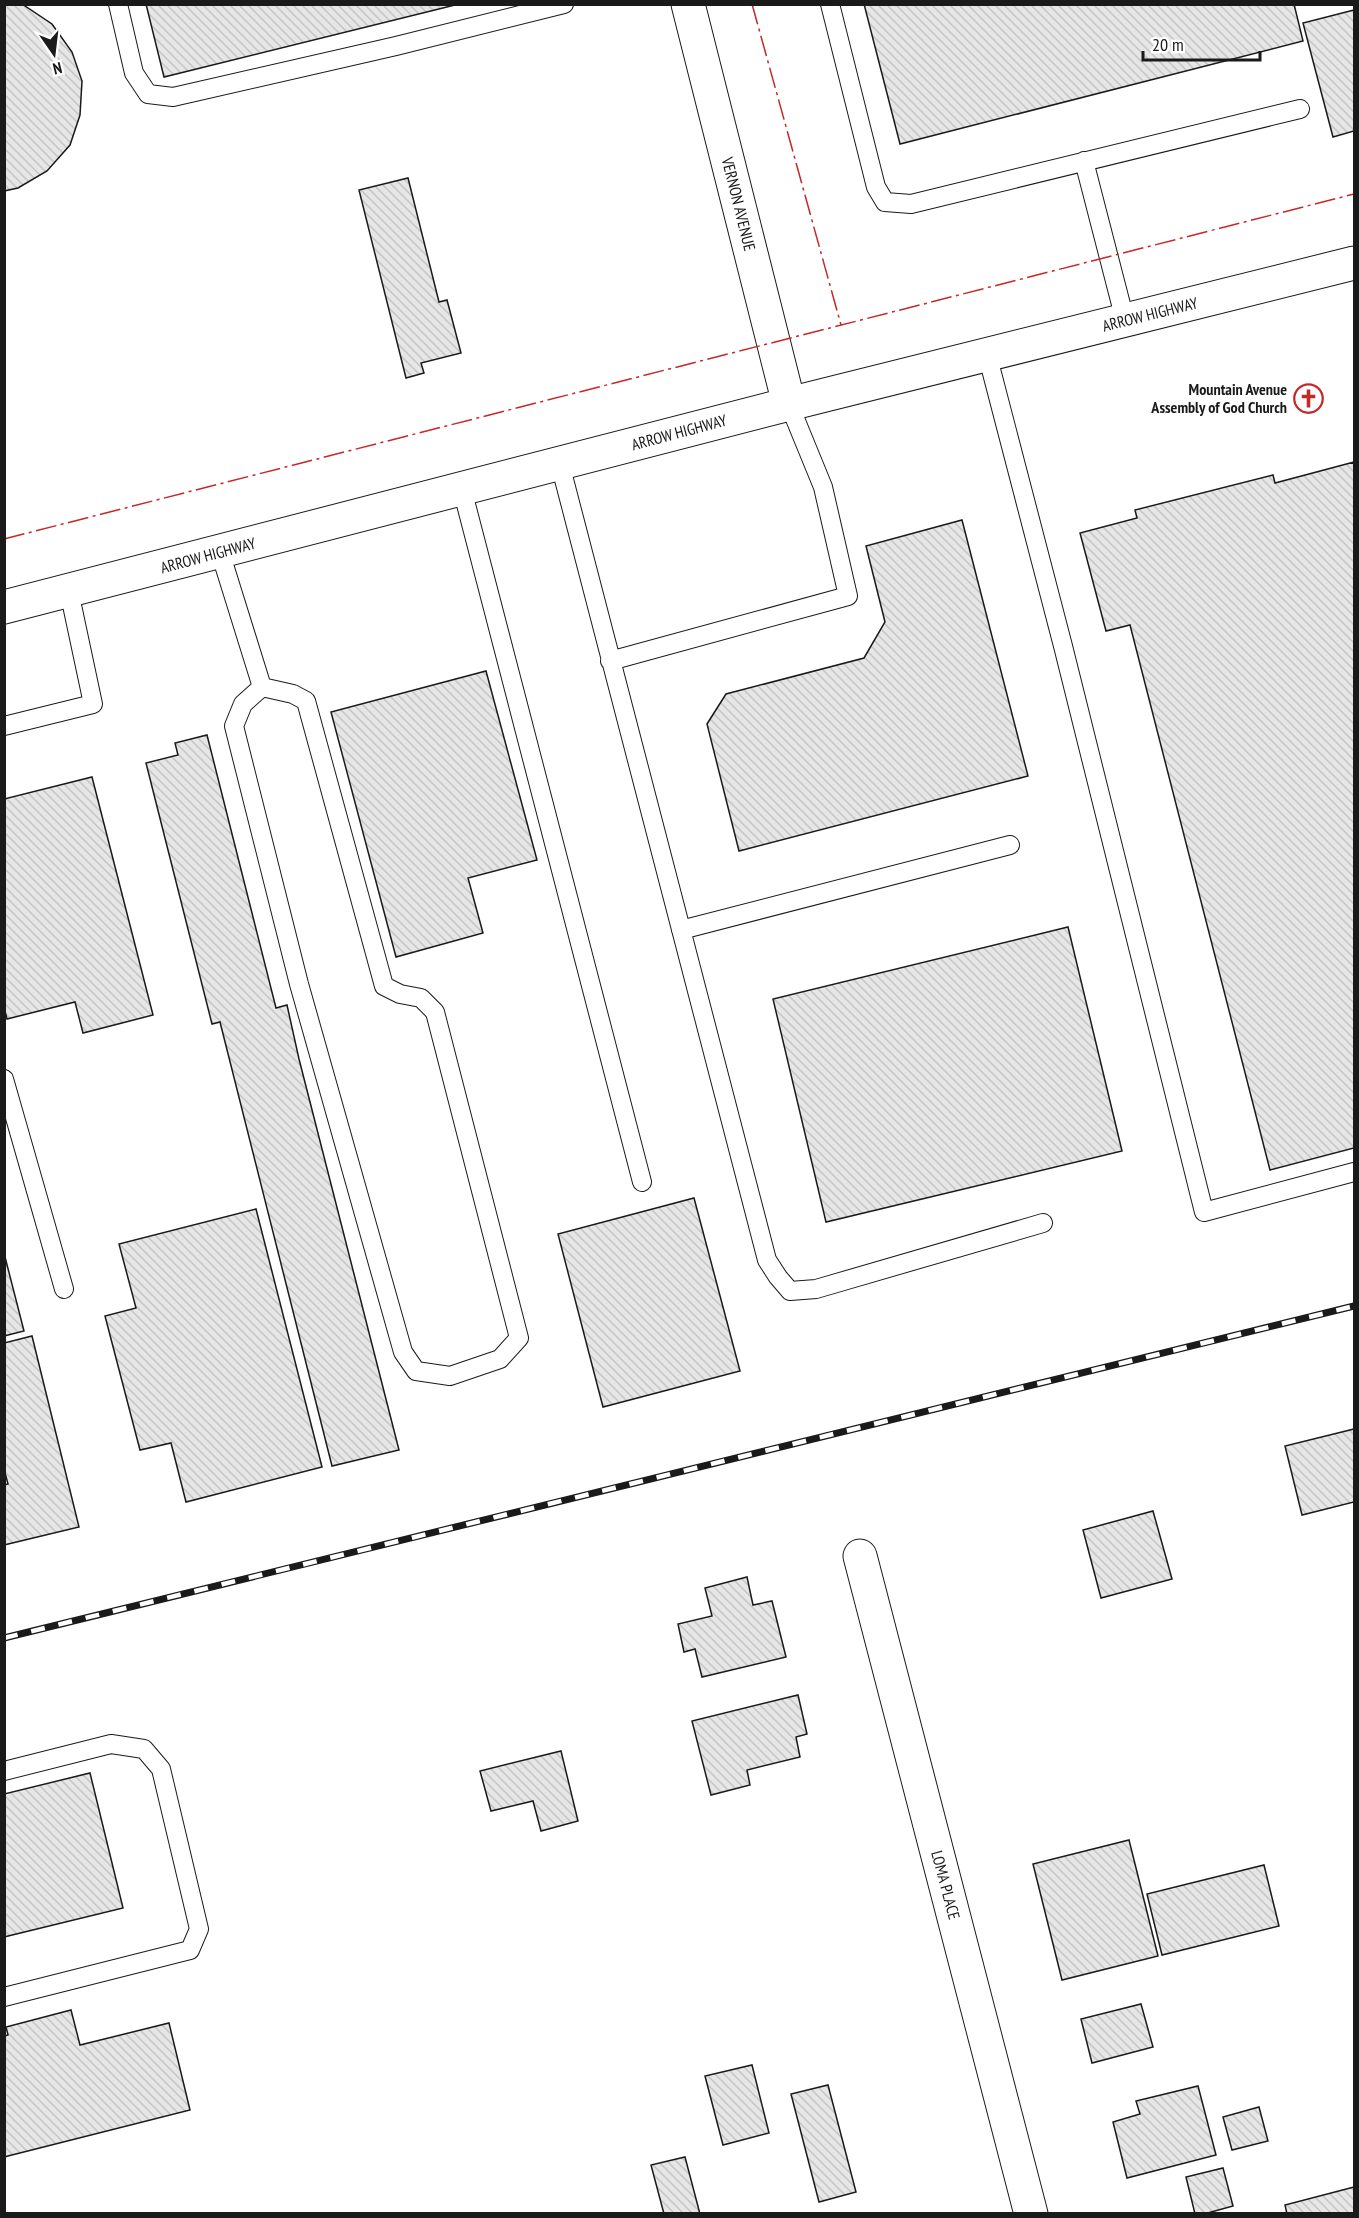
<svg xmlns="http://www.w3.org/2000/svg" width="1359" height="2218" font-family="'PT Sans Narrow',sans-serif">
  <style>
    .building { fill: url(#building-back-hatch); stroke: #1a1a1a; stroke-width: 1.5 }
    .lines { fill: none; stroke-linecap: round; stroke-linejoin: round }
    .service-casing { stroke: #1a1a1a; stroke-width: 20 }
    .minor-casing { stroke: #1a1a1a; stroke-width: 35 }
    .primary-casing { stroke: #1a1a1a; stroke-width: 35 }
    .service { stroke: #fff; stroke-width: 18 }
    .minor { stroke: #fff; stroke-width: 33 }
    .primary { stroke: #fff; stroke-width: 33 }
    .rail-casing { stroke: #1a1a1a; stroke-width: 7 }
    .rail { stroke: #fff; stroke-width: 4.5; stroke-dasharray: 14; stroke-linecap: butt }
    .power { stroke: #c62828; stroke-width: 1.5; stroke-dasharray: 21 4.5 3 4.5; stroke-linecap: butt }
    .labels { text-anchor: middle; stroke-width: 4.5; stroke-linejoin: round; paint-order: stroke }
    .street-label { font-size: 16px; fill: #1a1a1a; stroke: #fff }
    .poi-label { font-size: 16px; font-weight: bold; fill: #1a1a1a; stroke: #fff; text-anchor: end }
  </style>
  <defs>
    <pattern id="building-back-hatch" width="6" height="6" patternUnits="userSpaceOnUse" patternTransform="scale(1.5)"><rect width="6" height="6" fill="#e6e6e6"/><path d="M-1 5l2 2M0 0l6 6M5-1l2 2" fill="none" stroke="#c5c5c5"/></pattern>
  </defs>
  <rect width="100%" height="100%" fill="#fff"/>
  <path class="building" d="M4,4H22L52,24L72,52L82,81L80,115L70,145L47,171L18,188L4,191Z
    M146,4H459L164,77Z
    M864,4H1294L1303,41L900,144Z
    M1354,10V131L1333,137L1303,23Z
    M408,178L439,302L447,300L461,353L421,363L424,373L406,378L359,190Z
    M1354,462V1148L1270,1170L1130,625L1106,631L1080,533L1137,518L1135,510L1273,475L1275,483Z
    M962,520L1028,776L739,851L707,724L726,694L864,658L885,622L866,546Z
    M486,671L537,860L468,878L483,933L396,957L331,712Z
    M207,735L276,1008L287,1005L299,1059L399,1450L332,1466L220,1022L212,1024L146,763L178,755L175,743Z
    M92,777L153,1015L83,1033L75,1002L7,1019L4,1007V799Z
    M1068,927L1122,1151L826,1222L773,999Z
    M694,1198L740,1371L603,1407L558,1234Z
    M256,1209L322,1467L186,1502L171,1443L140,1450L105,1316L136,1308L119,1244Z
    M4,1253L24,1331L4,1336Z
    M32,1336L79,1527L4,1545V1485L8,1484L4,1469V1343Z
    M1354,1429V1502L1302,1515L1285,1446Z
    M1153,1511L1172,1579L1101,1598L1083,1530Z
    M747,1577L753,1605L772,1601L786,1657L702,1677L695,1649L684,1652L678,1624L712,1616L705,1588Z
    M798,1695L807,1734L796,1737L800,1757L747,1770L750,1785L711,1795L692,1721Z
    M561,1751L578,1821L541,1831L533,1801L491,1811L480,1771Z
    M90,1773L123,1908L4,1937V1794Z
    M1129,1840L1158,1956L1062,1980L1033,1864Z
    M1264,1865L1279,1926L1162,1955L1147,1894Z
    M1141,2004L1153,2047L1092,2063L1081,2019Z
    M71,2010L80,2045L169,2023L190,2110L4,2157V2036L8,2035L6,2027Z
    M752,2065L769,2133L723,2145L705,2076Z
    M828,2085L856,2192L819,2202L791,2094Z
    M1198,2086L1216,2155L1127,2178L1113,2122L1140,2114L1136,2101Z
    M1259,2107L1268,2141L1232,2150L1223,2117Z
    M685,2157L700,2214H664L651,2165Z
    M1223,2168L1233,2206L1204,2214H1195L1186,2177Z
    M1354,2187V2214H1287L1285,2205Z"/>
  <g class="lines">
    <defs>
      <path id="service" d="M118,4L134,73L148,94L173,97L396,46L564,4
        M830,4L876,187L885,202L911,204L1300,109
        M1084,161L1125,320
        M987,354L1063,646L1204,1212L1354,1172
        M560,464L767,1260L778,1277L790,1291L816,1289L1043,1223
        M462,489L642,1182
        M220,552L262,687L243,704L234,726L299,984L403,1352L416,1371L450,1376L500,1359L519,1338L435,1012L421,998L400,994L384,986L306,701L293,694L262,687
        M610,661L848,596L823,487L789,404
        M4,726L93,704L69,591
        M681,930L1010,845
        M4,1079L64,1289
        M4,1771L111,1744L144,1749L161,1769L199,1929L190,1950L4,1997"/>
      <path id="minor" d="M688,4L789,404
        M860,1556L1031,2214"/>
      <path id="primary" d="M4,607L789,404L1354,263"/>
    </defs>
    <use href="#service" class="service-casing"/>
    <use href="#minor" class="minor-casing"/>
    <use href="#primary" class="primary-casing"/>
    <use href="#service" class="service"/>
    <use href="#minor" class="minor"/>
    <use href="#primary" class="primary"/>
    <defs>
      <path id="rail" d="M4,1638L1354,1306"/>
    </defs>
    <use href="#rail" class="rail-casing"/>
    <use href="#rail" class="rail"/>
    <path class="power" d="M752,4L841,325
      M4,539L1354,194"/>
  </g>
  <defs>
    <symbol id="church-ring" viewBox="-11 -11 22 22"><circle r="9.5" fill="#fff" stroke="#c62828" stroke-width="1.5"/><path d="M-1.2-6h2.4v3.5h3.3v2.4h-3.3V6h-2.4V-.1h-3.3v-2.4h3.3Z" fill="#c62828"/></symbol>
  </defs>
  <g fill-rule="evenodd">
    <use href="#church-ring" x="1292" y="382" width="33" height="33"/>
  </g>
  <g class="labels">
    <g class="street-label">
      <text transform="translate(739 204) rotate(76)" y="6">VERNON AVENUE</text>
      <text transform="translate(1150 314) rotate(-14)" y="6">ARROW HIGHWAY</text>
      <text transform="translate(679 432) rotate(-15)" y="6">ARROW HIGHWAY</text>
      <text transform="translate(208 555) rotate(-15)" y="6">ARROW HIGHWAY</text>
      <text transform="translate(946 1885) rotate(75)" y="6">LOMA PLACE</text>
    </g>
    <g class="poi-label">
      <text x="1287" y="395">Mountain Avenue<tspan x="1287" dy="18">Assembly of God Church</tspan></text>
    </g>
  </g>
  <rect width="1359" height="2218" fill="none" stroke="#1a1a1a" stroke-width="12"/>
  <g transform="translate(54 54) rotate(166)" stroke="#ffffff" stroke-width="4.5" paint-order="stroke">
  <path d="M0-4.5L10 22L0 15L-10 22Z" fill="#1a1a1a"/>
  <text y="-9" font-size="16" font-weight="bold" text-anchor="middle" fill="#1a1a1a">N</text>
  </g>
  <path d="M1143 51v9h117v-9" fill="none" stroke="#1a1a1a" stroke-width="3"/>
  <text x="1152" y="51" font-size="18" fill="#1a1a1a" stroke="#ffffff" stroke-width="4.5" paint-order="stroke">20 m</text>
</svg>
